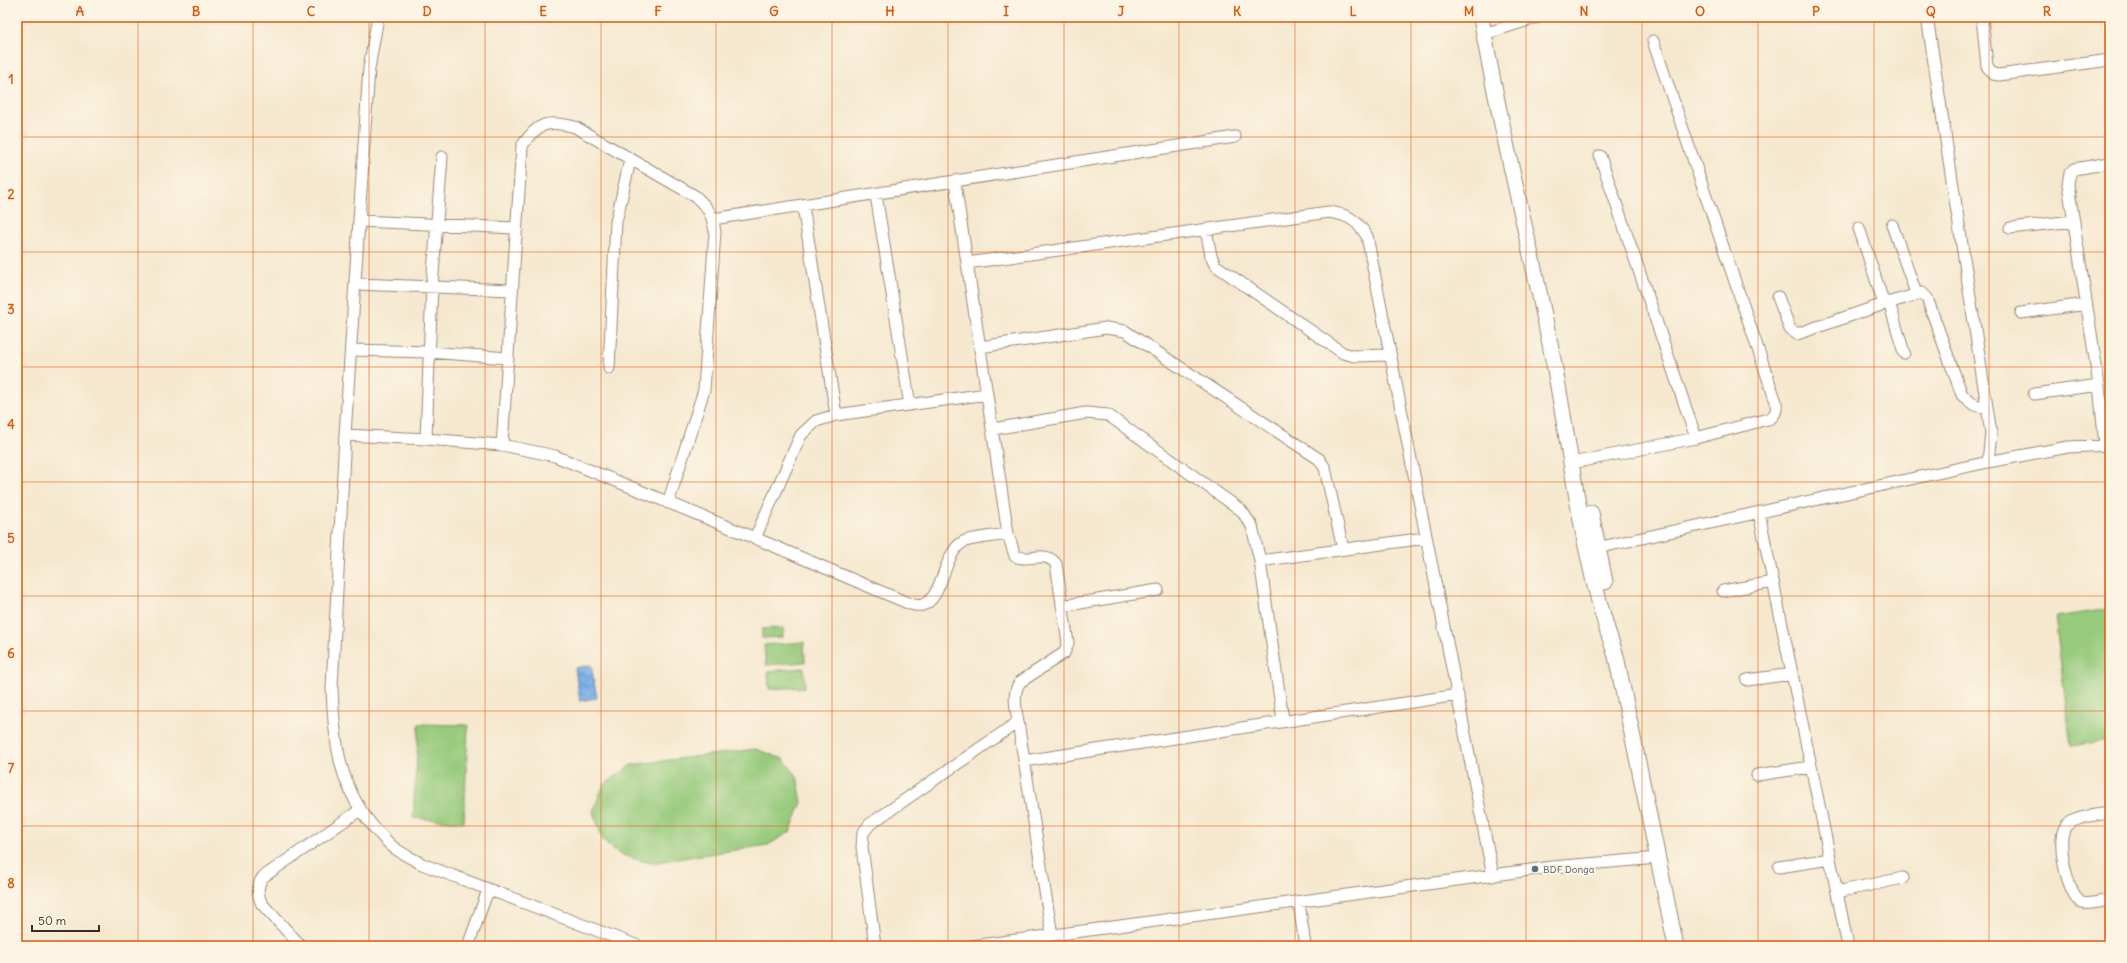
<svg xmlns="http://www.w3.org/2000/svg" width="2127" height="963" font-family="Delius,sans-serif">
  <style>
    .pitch { fill: #97ca7b; stroke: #697a4c }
    .water { fill: url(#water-waves); stroke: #5b6d84 }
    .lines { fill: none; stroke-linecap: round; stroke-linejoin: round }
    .street-casing { stroke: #988976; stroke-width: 13 }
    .secondary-casing { stroke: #988976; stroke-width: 17 }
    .street { stroke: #fff; stroke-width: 11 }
    .secondary { stroke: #fff; stroke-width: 15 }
    .grid { fill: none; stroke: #df570d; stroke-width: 1; stroke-opacity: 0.55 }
    .service-dot { fill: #5c6f8a; stroke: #fcf5e5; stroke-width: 1.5 }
    .labels { text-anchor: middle; stroke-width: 4; stroke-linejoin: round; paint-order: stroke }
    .service-label { font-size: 10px; fill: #4e5e75; stroke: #fcf5e5; text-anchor: start }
    .neatline { fill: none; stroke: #df570d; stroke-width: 1.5 }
    .grid-label { font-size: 13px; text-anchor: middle; font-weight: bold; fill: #df570d }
  </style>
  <defs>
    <pattern id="water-waves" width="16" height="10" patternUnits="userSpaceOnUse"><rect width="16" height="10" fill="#7bb0e9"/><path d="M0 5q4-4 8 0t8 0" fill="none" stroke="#668fbc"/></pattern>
  </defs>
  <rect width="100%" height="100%" fill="#fcf5e5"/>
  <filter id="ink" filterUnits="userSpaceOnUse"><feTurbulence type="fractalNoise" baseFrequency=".025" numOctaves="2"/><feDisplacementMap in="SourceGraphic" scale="8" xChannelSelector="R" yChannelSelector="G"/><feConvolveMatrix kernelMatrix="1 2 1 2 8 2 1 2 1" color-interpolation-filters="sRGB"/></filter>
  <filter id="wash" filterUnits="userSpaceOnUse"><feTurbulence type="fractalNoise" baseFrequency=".012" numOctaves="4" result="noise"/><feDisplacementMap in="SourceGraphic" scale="16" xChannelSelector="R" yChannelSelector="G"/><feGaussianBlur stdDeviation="0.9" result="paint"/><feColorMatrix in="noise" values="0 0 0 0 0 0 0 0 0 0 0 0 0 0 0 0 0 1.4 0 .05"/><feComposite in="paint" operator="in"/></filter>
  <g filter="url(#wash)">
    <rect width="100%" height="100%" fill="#f5e8cf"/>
    <path class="pitch" d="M2110,609V740L2071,746L2055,617Z
      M783,628V637L762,638V629Z
      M804,642L805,662L766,665L764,645Z
      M804,668L805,687L769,689L768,671Z
      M419,724L468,725L464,822L413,818Z
      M756,749L783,759L797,776L802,802L790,832L768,845L650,863L619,854L603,840L593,812L603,786L631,765Z"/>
    <path class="water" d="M591,665L597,698L580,701L575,668Z"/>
  </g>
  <g filter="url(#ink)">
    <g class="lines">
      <defs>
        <path id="street" d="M378,17L369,68L345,435L332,688C334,743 339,790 378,832C383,837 388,843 393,847C402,854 413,859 422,864L638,946
          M1927,17L1991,433L1988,462
          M1982,17L1987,66L1993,74L1999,75L2110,60
          M1484,34L1538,17
          M1600,156L1696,438
          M955,183L1008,534L1015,556C1029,563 1045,549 1056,564L1068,643L1064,653L1020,682C1012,693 1016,709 1018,722L1052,935
          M876,195L910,405
          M803,206L836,415
          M713,219L1235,137
          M360,221L516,228
          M1892,225L1916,293
          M1859,228L1884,304
          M2010,228L2074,221
          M1206,230L1211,256L1215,265L1343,353L1354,356L1390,355
          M967,263L1329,212C1348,215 1356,219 1367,236L1493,876
          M356,284L512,290
          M1778,297L1790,329L1797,334L1884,304L1922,293L1927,298L1962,395L1973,404L1987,409
          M1889,302L1904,353
          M2021,313L2086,304
          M980,347L1106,328L1125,331L1319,459L1325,468L1343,549
          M352,350L429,352L508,358
          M609,368L616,222L630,160
          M2034,394L2099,385
          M993,429L1086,413L1108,415L1241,510L1252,526L1260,561L1283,720
          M345,435L426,439L502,445L555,456L755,538L910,604C914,605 919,606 922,605C943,600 943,553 963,542C971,538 998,536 1008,534
          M426,439L432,286L442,157
          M502,445L522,146C538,122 548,120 575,127L695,196C709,209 712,213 715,232L704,390L668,503
          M2105,445L2099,385L2068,184L2070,173L2074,169L2110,163
          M1572,463L1696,438L1768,419C1776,416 1777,410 1776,402L1653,41
          M1759,513L1848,946
          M755,538L801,435L816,421L836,415L987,394
          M1592,549L1988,462L2068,447L2110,445
          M1260,561L1425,538
          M1723,591L1773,582
          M1062,606L1158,590
          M1747,680L1792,674
          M1024,761L1458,695
          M1757,775L1811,767
          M2110,813C2097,815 2079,816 2068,824C2053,834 2068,897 2082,903C2090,905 2102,901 2110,900
          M1779,867L1830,859
          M1837,892L1903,878
          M1299,902L1305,946
          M301,946L262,904C257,895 257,885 263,877L360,810
          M468,946L488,890
          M875,946L862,847L863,833L870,824L1018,722
          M972,946L1552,867L1658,858"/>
        <path id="secondary" d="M1481,17C1500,130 1530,242 1552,354C1572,454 1581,559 1616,656L1676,946
          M1591,513L1605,582"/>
      </defs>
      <use href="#street" class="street-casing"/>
      <use href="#secondary" class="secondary-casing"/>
      <use href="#street" class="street"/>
      <use href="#secondary" class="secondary"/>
    </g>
  </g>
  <path class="grid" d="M138,17V946M253,17V946M369,17V946M485,17V946M601,17V946M716,17V946M832,17V946M948,17V946M1064,17V946M1179,17V946M1295,17V946M1411,17V946M1526,17V946M1642,17V946M1758,17V946M1874,17V946M1989,17V946M17,137H2110M17,252H2110M17,367H2110M17,482H2110M17,596H2110M17,711H2110M17,826H2110"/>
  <circle class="service-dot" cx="1535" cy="869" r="4"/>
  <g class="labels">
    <g class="service-label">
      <text x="1543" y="873">BDF Donga</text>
    </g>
  </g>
  <rect width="2127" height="963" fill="none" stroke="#fcf5e5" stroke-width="44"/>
  <path d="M32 925v6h67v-6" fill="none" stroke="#3b2a1e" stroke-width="2"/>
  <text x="38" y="925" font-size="12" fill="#3b2a1e" stroke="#fcf5e5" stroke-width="3" paint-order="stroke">50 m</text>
  <rect x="22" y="22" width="2083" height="919" class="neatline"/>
  <g class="grid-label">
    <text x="80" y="16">A</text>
    <text x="196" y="16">B</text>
    <text x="311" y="16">C</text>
    <text x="427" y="16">D</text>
    <text x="543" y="16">E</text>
    <text x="658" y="16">F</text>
    <text x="774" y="16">G</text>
    <text x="890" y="16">H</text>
    <text x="1006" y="16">I</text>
    <text x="1121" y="16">J</text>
    <text x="1237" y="16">K</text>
    <text x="1353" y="16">L</text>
    <text x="1469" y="16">M</text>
    <text x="1584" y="16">N</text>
    <text x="1700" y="16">O</text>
    <text x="1816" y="16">P</text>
    <text x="1931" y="16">Q</text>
    <text x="2047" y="16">R</text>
    <text x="11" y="84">1</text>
    <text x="11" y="199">2</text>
    <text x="11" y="314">3</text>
    <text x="11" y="429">4</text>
    <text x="11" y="543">5</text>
    <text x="11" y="658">6</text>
    <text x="11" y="773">7</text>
    <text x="11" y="888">8</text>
  </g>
</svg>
